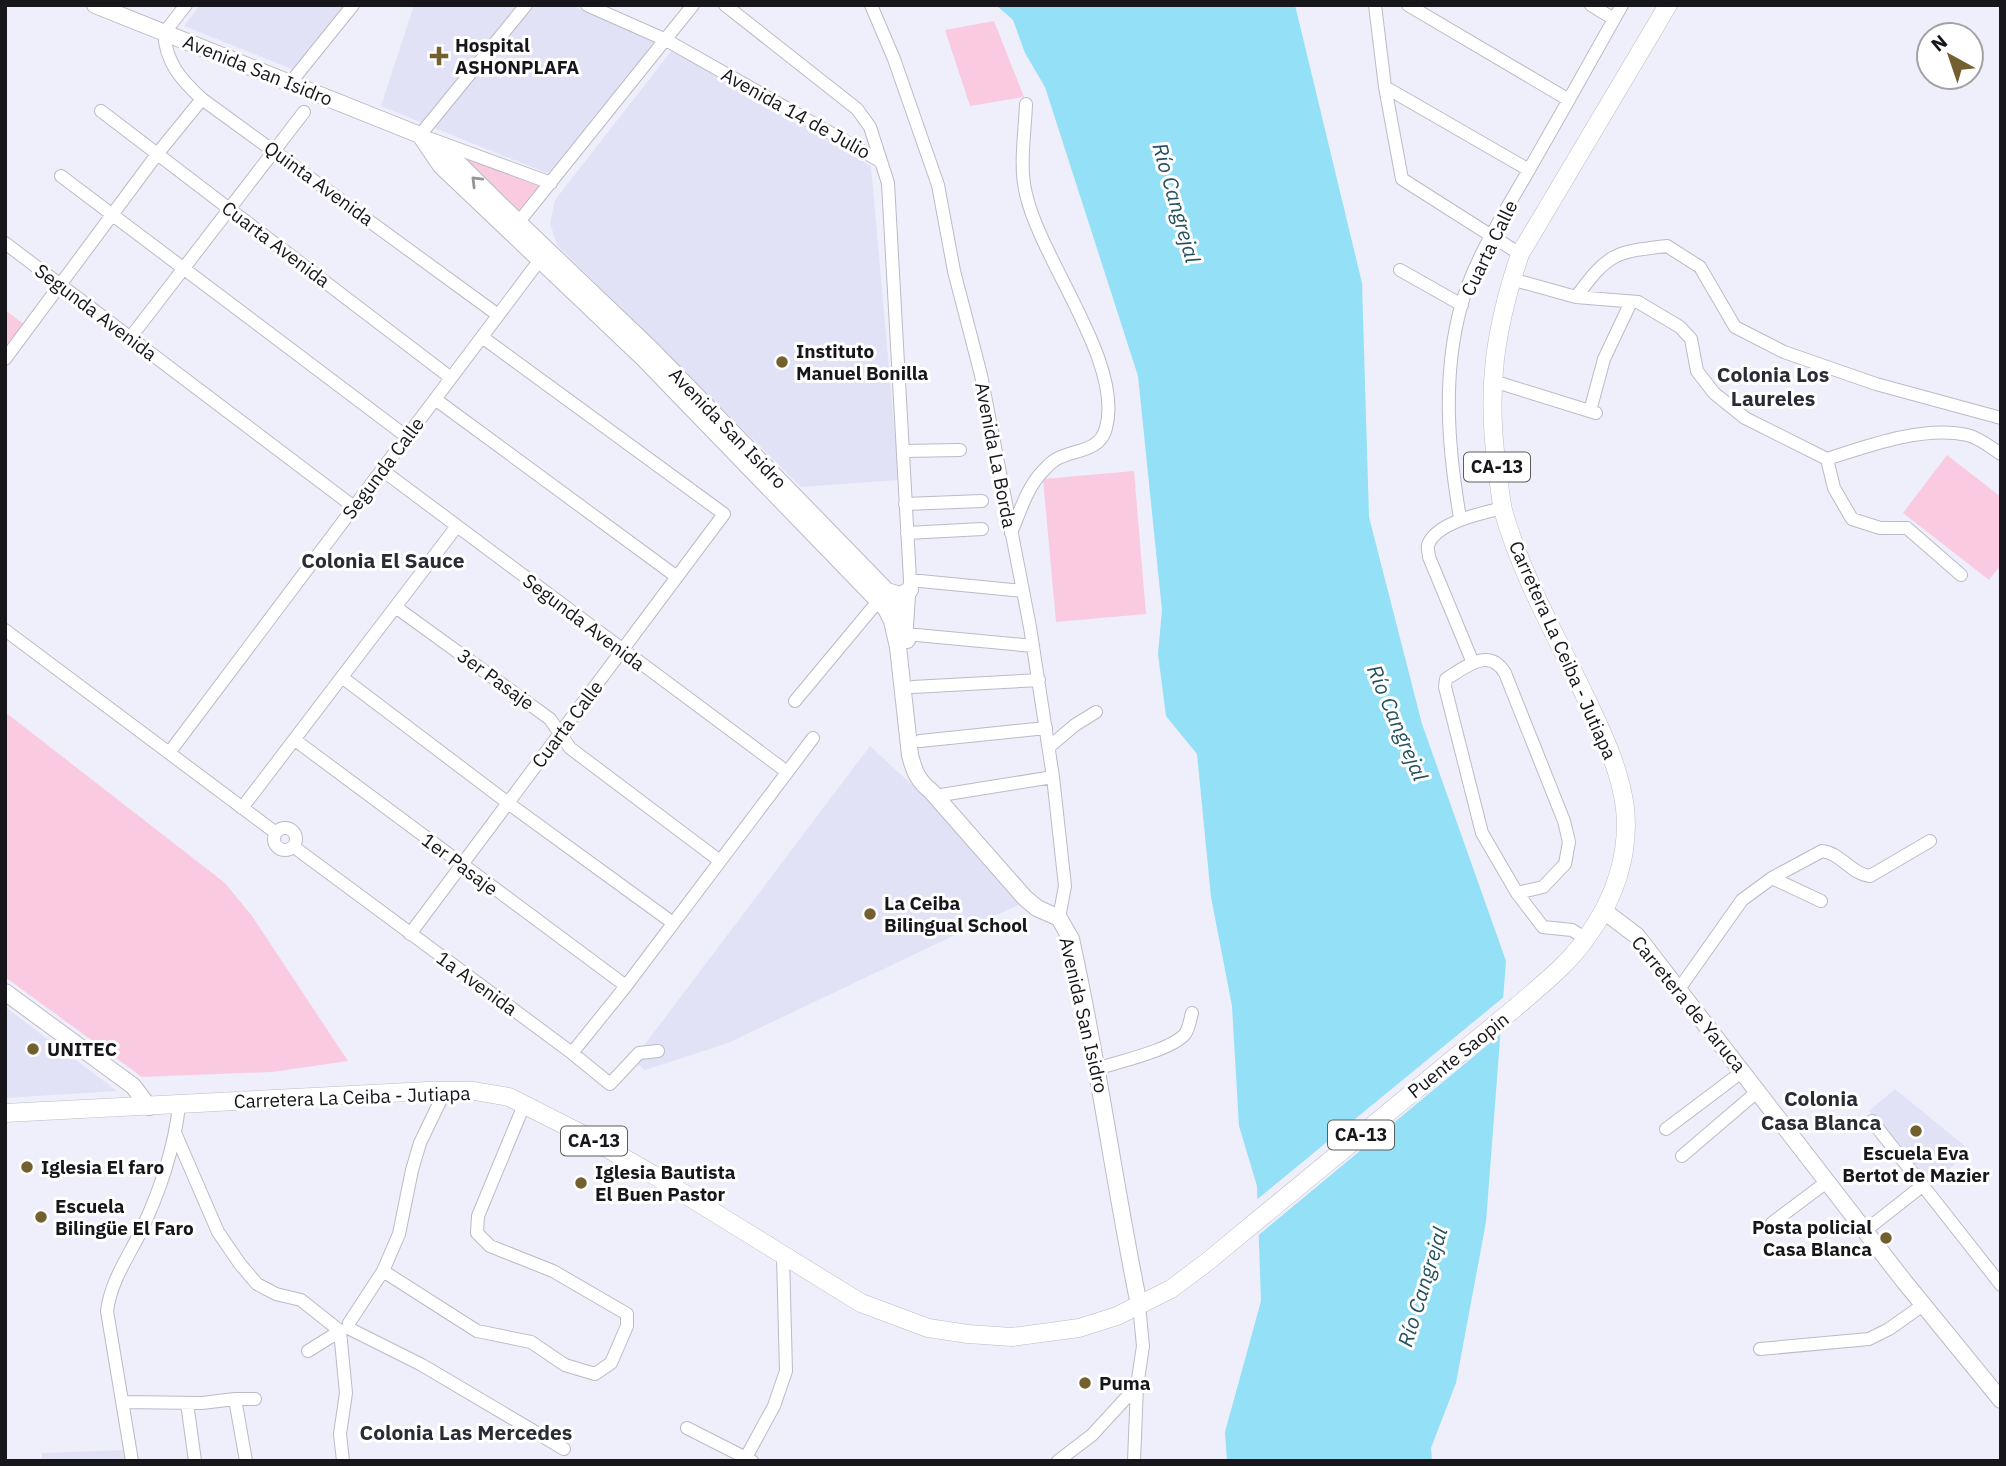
<svg xmlns="http://www.w3.org/2000/svg" width="2006" height="1466" font-family="'IBM Plex Sans',sans-serif">
  <style>
    .built { fill: #e1e2f6 }
    .green { fill: #facbe0 }
    .water { fill: #93e0f7 }
    .pier { fill: #eeeffb }
    .lines { fill: none; stroke-linecap: round; stroke-linejoin: round }
    .street-casing { stroke: #bbbbc7; stroke-width: 14 }
    .secondary-casing { stroke: #bbbbc7; stroke-width: 18 }
    .primary-casing { stroke: #bbbbc7; stroke-width: 19 }
    .street { stroke: #fff; stroke-width: 12 }
    .secondary { stroke: #fff; stroke-width: 16 }
    .primary { stroke: #fff; stroke-width: 18 }
    .oneway { stroke: #969698 }
    .poi-dot { fill: #74602f; stroke: #fff; stroke-width: 2.5 }
    .labels { text-anchor: middle; stroke-width: 6; stroke-linejoin: round; paint-order: stroke }
    .shield { fill: #fff; stroke: #5c5c5f; stroke-width: 2 }
    .shield-label { font-size: 18px; font-weight: bold; fill: #16161b }
    .poi-label { font-size: 19px; font-weight: bold; fill: #16161b; stroke: #fff; text-anchor: start }
    .street-label { font-size: 19px; fill: #16161b; stroke: #fff }
    .water-label { font-size: 21px; font-style: italic; fill: #24515e; stroke: #fff }
    .neighbourhood-label { font-size: 21px; font-weight: bold; fill: #2a2b34; stroke: #fff }
  </style>
  <rect width="100%" height="100%" fill="#eeeffb"/>
  <path class="built" d="M200,5H345L294,70L184,26Z
    M414,5H521L425,124L381,106Z
    M535,5H571L656,43L549,174L434,128Z
    M672,50L871,166L899,480L801,487L557,245L550,223L555,200Z
    M870,746L935,806L1022,903L728,1043L645,1070L633,1060Z
    M5,1007L117,1091L5,1098Z
    M1895,1089L1971,1151L1928,1186L1869,1111Z
    M126,1450V1461H42V1453Z"/>
  <path class="green" d="M994,21L1024,97L970,106L945,30Z
    M453,152L541,187L519,214Z
    M5,310L25,325L5,351Z
    M1947,455L2001,497V565L1989,580L1903,513Z
    M1134,471L1146,614L1056,622L1043,479Z
    M5,712L225,883L252,916L348,1061L272,1072L142,1077L5,977Z"/>
  <path class="water" d="M996,5H1295L1362,283L1369,517L1422,724L1506,961L1486,1222L1456,1383L1431,1448L1432,1461H1227L1225,1432L1261,1301L1257,1186L1239,1126L1232,1006L1211,897L1197,754L1166,716L1158,654L1162,610L1138,376L1045,87L1025,53L1013,20Z"/>
  <path class="pier" d="M1505,996L1502,1033L1255,1238L1254,1202Z"/>
  <g class="lines">
    <defs>
      <path id="street" d="M186,5L164,33C166,62 180,79 202,99L498,315
        M526,5L420,135L551,183
        M587,5L666,40L880,161
        M725,5L857,109L870,127L888,183L910,580L907,626
        M871,5L894,59L938,185L954,271L981,375L1030,627L1053,777L1065,886L1059,918
        M1375,5L1385,87L1402,179L1520,254
        M1408,5L1569,100
        M1591,5L1614,19
        M291,82L353,5
        M1385,87L1529,170
        M101,111L451,378
        M61,176L407,437
        M513,229L693,5
        M5,243L354,507
        M1400,270L1462,305
        M1511,279L1576,297L1638,302L1680,327L1691,339L1697,371L1714,393L1745,418L1827,459L1834,488L1852,519L1880,528H1907L1961,575
        M1576,297C1608,254 1613,252 1667,246L1700,267L1735,327L1784,352L1876,384L2001,418
        M130,338L304,112
        M5,359L158,153L202,99
        M1493,381L1596,413
        M435,399L677,577
        M1590,411L1604,359L1631,302
        M903,451L960,450
        M1827,459C1867,446 1924,425 1967,435C1980,438 1990,447 2001,454
        M382,470L787,772
        M905,504L982,501
        M1460,518C1448,447 1442,376 1461,306C1475,257 1505,212 1530,168C1561,114 1592,59 1622,5
        M907,533L982,529
        M1011,533C1020,512 1027,487 1043,471C1046,468 1050,463 1055,460C1072,449 1100,453 1106,428C1124,363 1041,261 1026,194C1019,166 1025,133 1026,104
        M910,580L1023,591
        M397,608L550,719L570,748L720,861
        M5,630L276,833
        M898,635L906,634L1033,646
        M1473,663L1429,557C1429,553 1427,549 1428,545C1436,522 1483,513 1503,508
        M343,678L508,803L673,923
        M913,687L1039,680
        M795,701L884,594
        M295,740L626,986
        M920,741L1046,728
        M1049,747L1075,725L1096,712
        M169,753L545,253
        M935,796L1053,777
        M242,808L457,526
        M274 839a11 11 0 1 1 22 0a11 11 0 1 1-22 0Z
        M294,847L572,1053L610,1084L639,1053L658,1051
        M1772,878L1821,901
        M1517,893L1543,887L1565,864L1569,842L1564,821L1505,673C1489,647 1467,666 1446,679L1445,687L1482,833L1517,893L1543,927L1572,930L1586,939
        M410,934L724,514L482,337
        M1679,989L1742,900L1772,878L1822,851C1841,853 1851,874 1870,876L1930,841
        M572,1053L626,986L813,738
        M1097,1069C1117,1062 1172,1050 1185,1034C1189,1029 1190,1020 1192,1013
        M445,1091L420,1143L412,1170L399,1234L383,1271L349,1323L348,1328L422,1365L564,1449
        M1872,1121L2001,1285
        M1666,1129L1743,1071
        M176,1135L218,1232L240,1264L257,1284L276,1294L301,1300L340,1331L346,1393L340,1434L343,1461
        M1682,1156L1758,1091
        M1772,1223L1828,1181
        M1866,1230L1922,1186
        M383,1271L477,1331L531,1342L565,1365L595,1374L611,1363L627,1326V1314L553,1271L490,1246L477,1233L478,1216L524,1105
        M1760,1349L1869,1339L1889,1329L1923,1305
        M308,1351L340,1331
        M235,1399L246,1461
        M123,1402L202,1403L235,1399H255
        M187,1403L195,1461
        M687,1428L752,1461
        M132,1461L107,1311C111,1281 127,1259 140,1233C159,1194 175,1147 179,1105
        M744,1461L774,1406L786,1371L783,1257
        M1058,1461L1092,1435L1137,1386
        M1134,1461L1137,1386L1143,1346L1139,1305"/>
      <path id="secondary" d="M95,5L420,135L454,159L519,223L651,349L883,587L902,615L907,640
        M420,135L441,166L643,358L886,609L892,621L898,647L910,755C914,771 918,781 931,791L1025,898L1037,908L1059,918L1071,939C1098,1060 1114,1183 1139,1305
        M887,591L900,595L910,590
        M1604,911L1637,936L1903,1280L2001,1400
        M5,992L133,1086L149,1107"/>
      <path id="primary" d="M5,1113L428,1091H474L509,1097L584,1135L652,1174L861,1303L928,1328L968,1334L1012,1337L1079,1328L1117,1316L1171,1289L1207,1262L1515,1008C1540,986 1568,965 1587,937C1614,900 1630,855 1625,808C1620,768 1601,730 1584,694C1555,634 1521,574 1503,510C1500,496 1499,481 1497,468C1486,388 1495,329 1520,254L1668,5"/>
    </defs>
    <use href="#street" class="street-casing"/>
    <use href="#secondary" class="secondary-casing"/>
    <use href="#primary" class="primary-casing"/>
    <use href="#street" class="street"/>
    <use href="#secondary" class="secondary"/>
    <use href="#primary" class="primary"/>
  </g>
  <defs><path id="oneway-chevron" d="M-2-3.5L2.5 0L-2 3.5" fill="none" stroke-width="1.6" stroke-linecap="round" stroke-linejoin="round" transform="scale(1.75)"/></defs>
  <use class="oneway" href="#oneway-chevron" transform="translate(476 181) rotate(-135)"/>
  <g class="poi-dot">
    <path d="M435.5 45.5h7v7h7v7h-7v7h-7v-7h-7v-7h7z"/>
    <circle cx="782" cy="362" r="7"/>
    <circle cx="870" cy="914" r="7"/>
    <circle cx="33" cy="1049" r="7"/>
    <circle cx="1916" cy="1131" r="7"/>
    <circle cx="27" cy="1167" r="7"/>
    <circle cx="581" cy="1183" r="7"/>
    <circle cx="41" cy="1217" r="7"/>
    <circle cx="1886" cy="1238" r="7"/>
    <circle cx="1085" cy="1383" r="7"/>
  </g>
  <g class="labels">
    <g class="shield">
      <rect x="1464" y="452.5" width="66" height="29" rx="5"/>
      <rect x="1328" y="1120.5" width="66" height="29" rx="5"/>
      <rect x="561" y="1126.5" width="66" height="29" rx="5"/>
    </g>
    <g class="shield-label">
      <text x="1497" y="473">CA-13</text>
      <text x="1361" y="1141">CA-13</text>
      <text x="594" y="1147">CA-13</text>
    </g>
    <g class="poi-label">
      <text x="455" y="52">Hospital<tspan x="455" dy="22">ASHONPLAFA</tspan></text>
      <text x="796" y="358">Instituto<tspan x="796" dy="22">Manuel Bonilla</tspan></text>
      <text x="884" y="910">La Ceiba<tspan x="884" dy="22">Bilingual School</tspan></text>
      <text x="47" y="1056">UNITEC</text>
      <text x="1916" y="1160" text-anchor="middle">Escuela Eva<tspan x="1916" dy="22">Bertot de Mazier</tspan></text>
      <text x="41" y="1174">Iglesia El faro</text>
      <text x="595" y="1179">Iglesia Bautista<tspan x="595" dy="22">El Buen Pastor</tspan></text>
      <text x="55" y="1213">Escuela<tspan x="55" dy="22">Bilingüe El Faro</tspan></text>
      <text x="1872" y="1234" text-anchor="end">Posta policial<tspan x="1872" dy="22">Casa Blanca</tspan></text>
      <text x="1099" y="1390">Puma</text>
    </g>
    <g class="street-label">
      <text transform="translate(258 70) rotate(22)" y="7">Avenida San Isidro</text>
      <text transform="translate(796 113) rotate(29)" y="7">Avenida 14 de Julio</text>
      <text transform="translate(319 183) rotate(36)" y="7">Quinta Avenida</text>
      <text transform="translate(276 244) rotate(37)" y="7">Cuarta Avenida</text>
      <text transform="translate(1489 248) rotate(-64)" y="7">Cuarta Calle</text>
      <text transform="translate(96 312) rotate(37)" y="7">Segunda Avenida</text>
      <text transform="translate(728 428) rotate(46)" y="7">Avenida San Isidro</text>
      <text transform="translate(996 455) rotate(79)" y="7">Avenida La Borda</text>
      <text transform="translate(383 468) rotate(-53)" y="7">Segunda Calle</text>
      <text transform="translate(584 622) rotate(37)" y="7">Segunda Avenida</text>
      <text transform="translate(1563 650) rotate(66)" y="7">Carretera La Ceiba - Jutiapa</text>
      <text transform="translate(496 679) rotate(36)" y="7">3er Pasaje</text>
      <text transform="translate(567 724) rotate(-53)" y="7">Cuarta Calle</text>
      <text transform="translate(460 864) rotate(37)" y="7">1er Pasaje</text>
      <text transform="translate(477 983) rotate(36)" y="7">1a Avenida</text>
      <text transform="translate(1689 1004) rotate(51)" y="7">Carretera de Yaruca</text>
      <text transform="translate(1084 1015) rotate(77)" y="7">Avenida San Isidro</text>
      <text transform="translate(1458 1055) rotate(-39)" y="7">Puente Saopin</text>
      <text transform="translate(352 1097) rotate(-2)" y="7">Carretera La Ceiba - Jutiapa</text>
    </g>
    <g class="water-label">
      <text transform="translate(1176 203) rotate(74)" y="7">Río Cangrejal</text>
      <text transform="translate(1397 723) rotate(67)" y="7">Río Cangrejal</text>
      <text transform="translate(1423 1287) rotate(-73)" y="7">Río Cangrejal</text>
    </g>
    <g class="neighbourhood-label">
      <text x="1773" y="382">Colonia Los<tspan x="1773" dy="24">Laureles</tspan></text>
      <text x="383" y="568">Colonia El Sauce</text>
      <text x="1821" y="1106">Colonia<tspan x="1821" dy="24">Casa Blanca</tspan></text>
      <text x="466" y="1440">Colonia Las Mercedes</text>
    </g>
  </g>
  <rect width="2006" height="1466" fill="none" stroke="#16161b" stroke-width="14"/>
  <g transform="translate(1950 56) rotate(320)"><circle r="33" fill="#ffffff" stroke="#a2a2a4" stroke-width="2"/>
  <path d="M0-5L12 26L0 18L-12 26Z" fill="#74602f"/>
  <text y="-10" font-size="19" font-weight="bold" text-anchor="middle" fill="#16161b">N</text>
  </g>
</svg>
